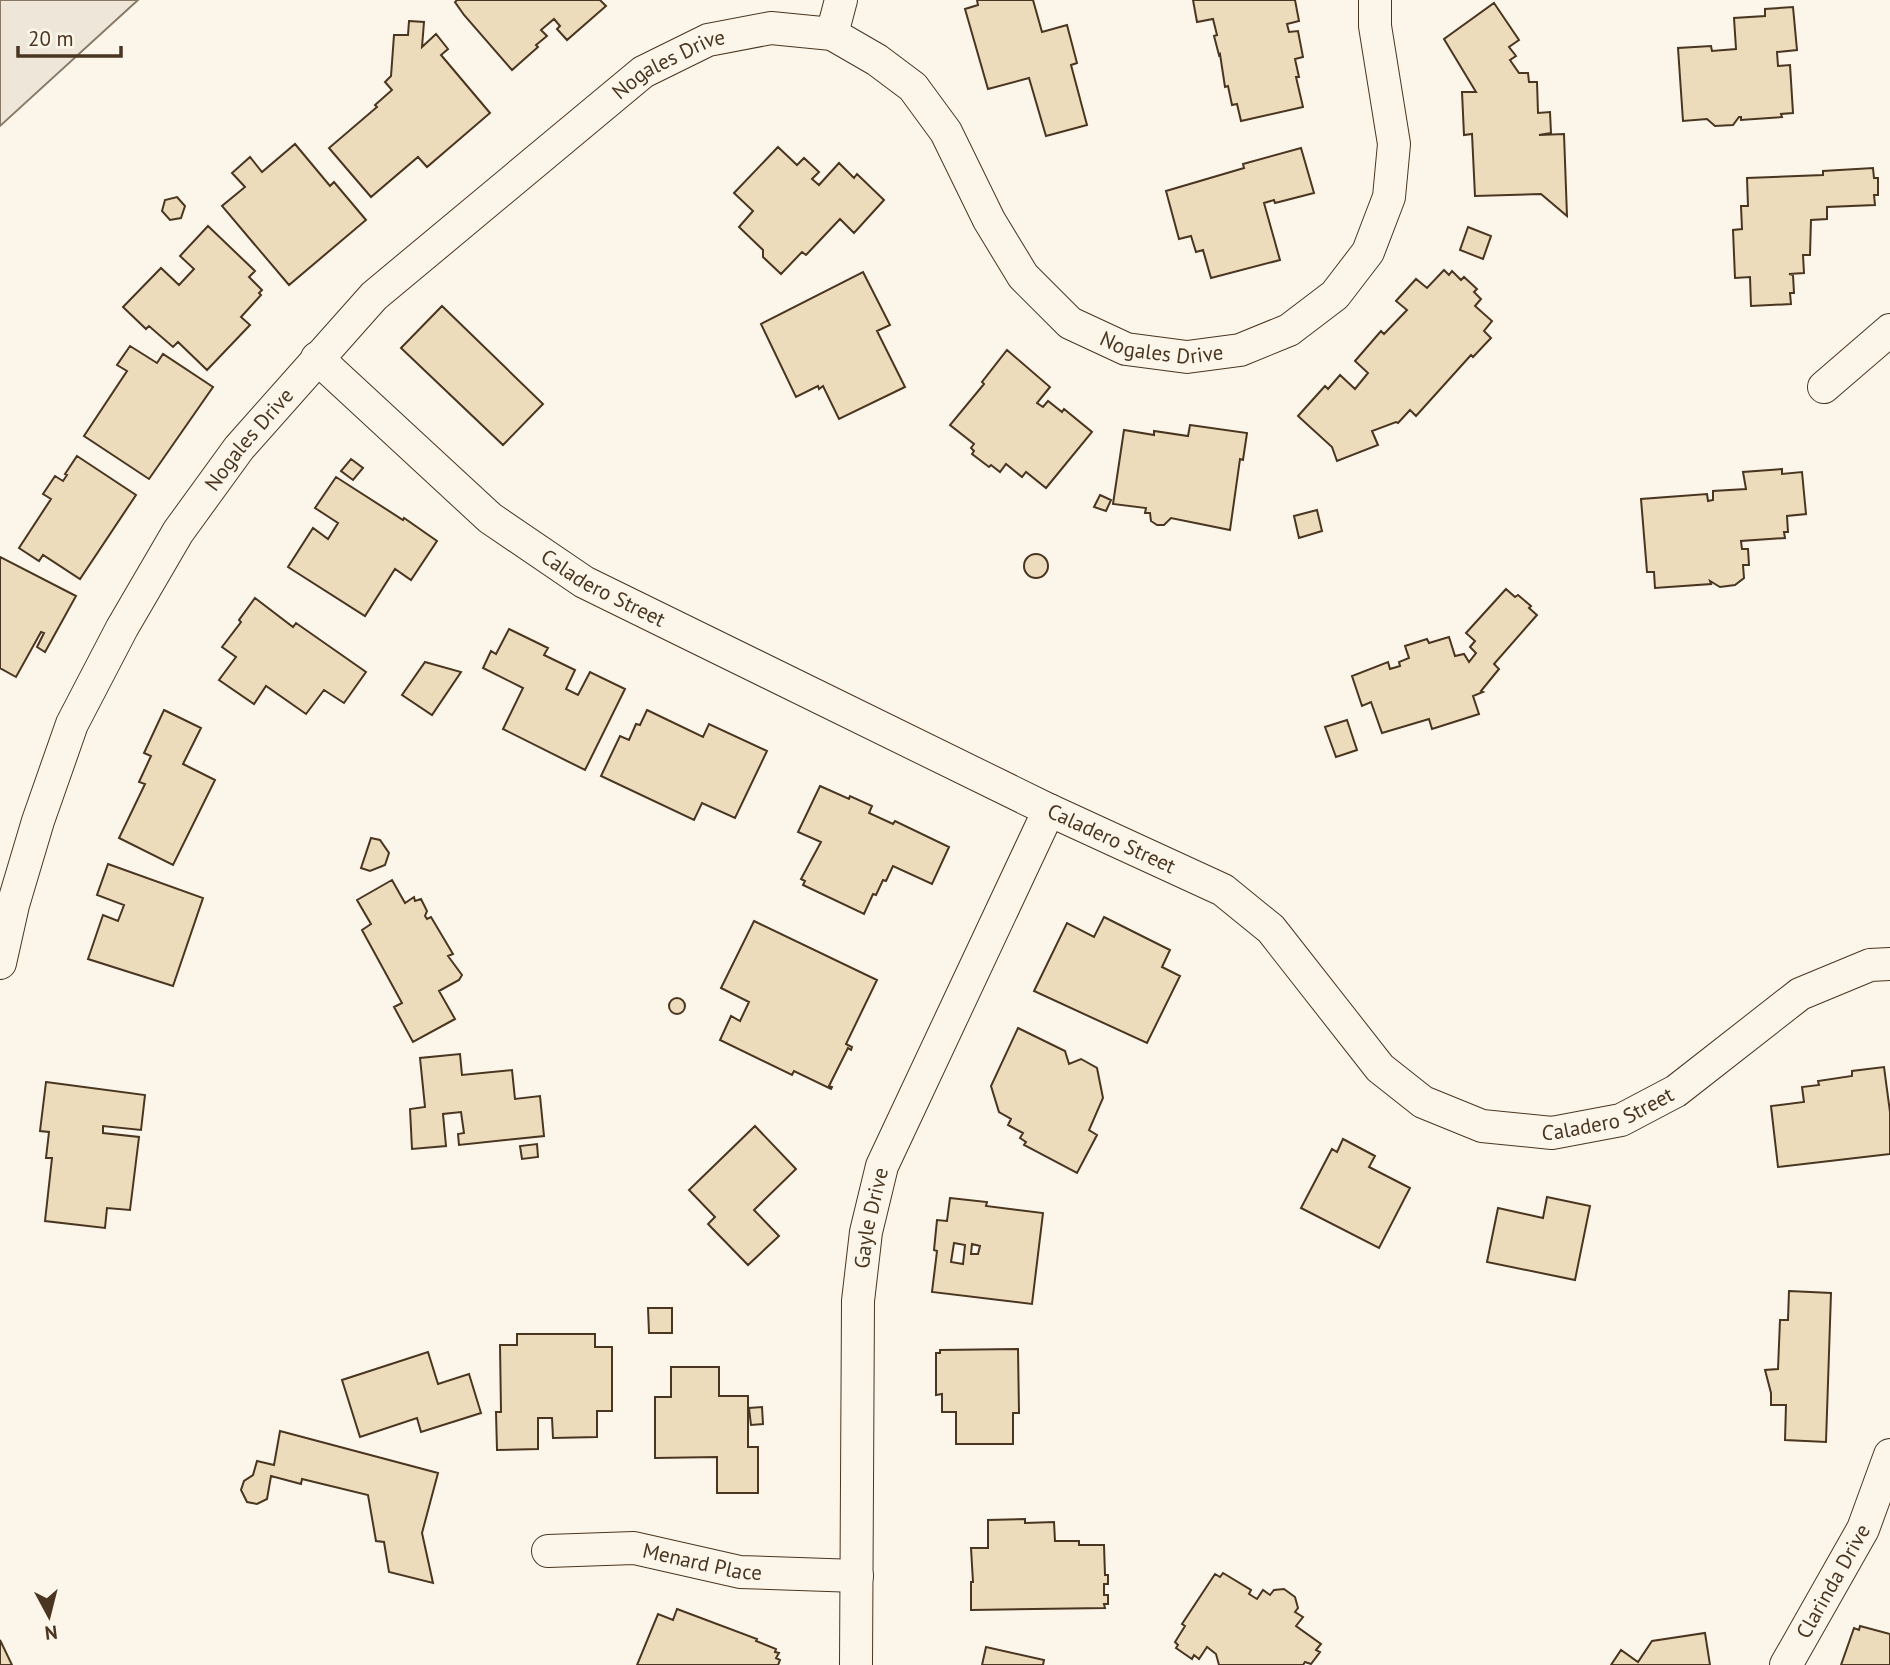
<svg xmlns="http://www.w3.org/2000/svg" width="1890" height="1665" font-family="'PT Sans',sans-serif">
  <style>
    .green { fill: #ede6d9; stroke: #887966; stroke-width: 2 }
    .building { fill: #ecdcbc; stroke: #4a3520; stroke-width: 2; fill-rule: evenodd }
    .lines { fill: none; stroke-linecap: round; stroke-linejoin: round }
    .street-casing { stroke: #4a3520; stroke-width: 34 }
    .street { stroke: #fbf6e9; stroke-width: 32 }
    .labels { text-anchor: middle; stroke-width: 5; stroke-linejoin: round; paint-order: stroke }
    .street-label { font-size: 21px; fill: #4a3520; stroke: #fbf6e9 }
  </style>
  <rect width="100%" height="100%" fill="#fbf6e9"/>
  <path class="green" d="M0,0H138L0,126Z"/>
  <path class="building" d="M457,0H600L606,6L567,40L557,29L560,26L554,19L541,30L547,36L536,45L538,47L512,70L464,15L455,2Z
    M977,0H1033L1042,32L1067,25L1077,63L1071,65L1087,125L1046,136L1029,78L988,89L965,9L978,5Z
    M1193,0H1295L1299,21L1287,24L1289,32L1298,31L1303,57L1295,59L1299,77H1296L1303,107L1241,121L1237,104L1232,105L1228,86L1225,87L1220,54L1219,55L1214,36L1217,35L1213,19L1197,22Z
    M1494,3L1519,40L1509,47L1516,56L1510,60L1519,73H1528L1529,82H1537L1538,113L1550,112L1551,133L1539,135L1564,134L1567,216L1541,194L1475,196L1472,134L1464,135L1462,92H1476L1444,39Z
    M1793,7L1797,50L1777,52L1778,66L1790,65L1793,113L1781,114L1782,117L1741,120V117H1739L1733,125L1715,126L1707,119L1683,121L1678,48L1711,46L1712,51L1736,49L1734,18L1765,16V9Z
    M409,21L424,22L422,47L436,34L448,49L441,55L490,113L427,167L418,157L371,197L329,148L377,107L375,105L392,90L385,82L391,76L394,35H408Z
    M295,144L330,186L334,182L366,220L289,285L222,206L245,187L232,173L250,157L262,172Z
    M778,147L797,165L804,158L819,172L812,179L819,185L839,163L854,178L857,174L884,200L854,233L840,219L806,255L802,252L781,274L763,257V250L739,227L753,211L734,193Z
    M1301,148L1314,193L1275,203L1274,200L1264,203L1280,260L1211,278L1203,250L1196,252L1191,236L1179,239L1166,191L1244,168L1243,164Z
    M1873,168L1874,178H1878V195H1874L1875,205L1827,207V219L1811,220L1810,255H1803L1804,273L1789,274L1793,275L1794,293H1790L1791,304L1751,306L1750,277L1735,278L1733,230L1742,229L1741,206H1748L1747,178L1823,175V171Z
    M177,197L185,206L181,218L170,220L162,211L165,200Z
    M208,226L255,271L249,277L262,290L259,293L261,295L241,317L250,325L207,370L178,342L173,347L149,326L146,329L123,307L161,268L179,285L194,269L180,256Z
    M1468,227L1491,236L1483,259L1460,250Z
    M1444,270L1449,275L1452,271L1461,280L1464,277L1477,289L1474,292L1481,299L1475,306L1492,321L1484,331L1491,338L1473,357L1471,355L1416,416L1410,410L1398,423L1396,422L1372,431L1378,445L1337,461L1332,447L1298,416L1325,386L1328,389L1340,375L1355,389L1368,373L1355,361L1381,331L1384,334L1407,310L1396,301L1416,279L1427,288Z
    M863,272L890,325L877,331L905,387L839,419L823,386L819,389L818,386L796,397L761,324Z
    M442,306L543,404L503,445L401,348Z
    M130,346L157,363L163,354L213,387L149,479L84,436L127,371L117,365Z
    M1007,350L1050,387L1037,403L1043,407L1048,401L1062,412L1064,409L1092,432L1046,488L1026,472L1022,477L1006,464L1000,472L991,465L989,467L972,454L974,451L971,448L974,444L950,425L984,384L982,382Z
    M1190,425L1247,433L1243,460L1240,459L1230,530L1171,518L1164,525H1157L1151,521L1150,513H1145L1146,508L1113,504L1124,430L1154,435V431L1188,436Z
    M77,456L136,495L80,579L43,555L39,561L19,548L51,499L43,494L55,476L63,481L67,475L65,474Z
    M351,459L363,468L353,480L341,471Z
    M1782,469V474L1802,472L1806,514L1787,516L1788,532H1784L1785,538L1741,541L1742,549H1748L1749,565H1743L1744,578L1735,585L1720,587L1710,581L1711,584L1655,588L1654,572H1647L1641,499L1707,494L1708,501L1713,500V491L1746,489L1743,472Z
    M336,477L403,520L404,518L437,541L411,580L395,569L365,616L288,567L313,528L328,539L338,523L315,508Z
    M1100,495L1111,500L1106,511L1094,507Z
    M1317,510L1322,531L1299,538L1294,516Z
    M1024 566a12 12 0 1 1 24 0a12 12 0 1 1-24 0Z
    M0,557L76,596L45,652L37,647L44,633L41,632L16,677L0,668Z
    M1506,589L1515,597L1518,595L1531,606L1529,608L1537,615L1494,664L1499,669L1481,691L1483,692L1473,696L1479,714L1432,729L1429,719L1382,733L1371,702L1362,706L1352,676L1388,662L1390,669L1400,666L1399,662L1409,658L1405,646L1427,639L1429,643L1449,637L1455,656L1464,654L1469,662L1476,653L1470,647L1475,641L1466,633Z
    M255,598L293,627L296,623L366,672L344,703L324,690L306,714L266,686L254,704L219,680L236,657L222,647L241,622L239,620Z
    M509,629L548,648L544,655L575,670L566,689L578,695L590,672L625,689L585,770L503,729L523,688L483,668L491,651L496,654Z
    M425,662L461,672L432,715L402,695Z
    M164,710L201,728L183,764L215,780L173,865L119,838L145,784L139,782L151,756L144,753Z
    M647,710L703,737L709,724L767,751L735,818L702,803L694,820L601,776L620,736L629,740L636,724L640,725Z
    M1347,720L1357,750L1336,757L1325,727Z
    M820,786L849,799L850,796L872,806L869,813L893,824L895,821L949,847L932,884L893,866L886,881L883,880L876,895L873,894L864,914L803,885L805,881L801,879L821,842L798,832Z
    M371,838L380,840L389,853L385,865L370,871L361,868Z
    M108,864L203,898L173,986L88,959L103,915L118,921L124,905L97,895Z
    M392,880L405,903L414,897L415,901L421,899L427,911L425,916L427,919L431,917L453,954L448,956L462,975L459,980L439,991L455,1019L413,1042L394,1007L402,1003L362,930L371,924L357,900Z
    M1104,917L1170,950L1162,967L1180,976L1147,1043L1034,991L1067,923L1094,937Z
    M754,921L877,980L846,1044L852,1047L851,1050L848,1048L829,1086L832,1087L831,1089L794,1071L792,1075L720,1040L731,1016L740,1021L749,1002L721,988Z
    M669 1006a8 8 0 1 1 16 0a8 8 0 1 1-16 0Z
    M1018,1028L1065,1051L1069,1064L1081,1059L1097,1068L1103,1098L1089,1130L1097,1135L1077,1173L1024,1145L1026,1142L1020,1138L1023,1133L1008,1125L1011,1119L999,1112L991,1086Z
    M460,1054L462,1075L512,1070L515,1099L540,1096L544,1136L459,1145L458,1134L464,1133L461,1112L443,1114L446,1146L412,1149L410,1109L425,1107L420,1058Z
    M1884,1067L1890,1112V1154L1778,1167L1771,1106L1804,1102L1802,1087L1819,1085L1818,1081L1852,1076V1071Z
    M46,1082L145,1095L141,1130L103,1126V1133L139,1137L130,1210L107,1208L105,1228L45,1221L52,1158H46L49,1132L40,1131Z
    M755,1126L796,1169L754,1210L779,1236L748,1265L708,1224L715,1217L689,1190Z
    M1343,1139L1375,1156L1369,1167L1410,1188L1379,1248L1301,1208L1332,1149L1337,1152Z
    M537,1144L538,1157L522,1159L520,1146Z
    M1547,1197L1590,1206L1575,1280L1487,1262L1498,1208L1543,1218Z
    M950,1198L987,1202L986,1206L1043,1213L1032,1304L932,1292L937,1251L934,1250L937,1220L947,1221ZM954,1243L965,1245L963,1264L951,1262ZM972,1244L980,1246L978,1254H971Z
    M1789,1291L1831,1293L1826,1442L1785,1440L1786,1405H1771V1393L1765,1370L1778,1369L1780,1320H1788Z
    M648,1308H672V1333H649Z
    M517,1334H595V1347H612V1411H597V1437L553,1438L552,1418H538V1449L497,1450L496,1412H501L500,1345H517Z
    M1018,1349L1019,1413H1013V1444H956V1412H942V1394L936,1395V1353H940V1350Z
    M428,1352L438,1384L469,1374L481,1413L421,1432L417,1418L360,1437L342,1380Z
    M671,1367H719V1396H748V1447H758V1493H717V1457L655,1458V1397H671Z
    M762,1407L763,1424L751,1425L749,1408Z
    M280,1431L438,1473L422,1533L433,1583L389,1572L384,1542L376,1541L368,1495L302,1479L301,1484L271,1476L267,1499L257,1504L247,1502L241,1490L244,1481L253,1475L257,1461L274,1465Z
    M1025,1519V1523L1054,1522L1055,1541H1079V1545H1104L1105,1575H1108V1584H1104V1595H1108V1604H1104L1105,1608L971,1610V1582H973L971,1548H988V1520Z
    M1223,1573L1251,1590L1249,1594L1257,1599L1263,1590L1270,1595L1274,1590L1284,1589L1295,1597L1298,1608L1295,1612L1303,1617L1296,1626L1321,1644L1316,1650L1320,1652L1311,1664L1305,1662L1303,1665H1219L1216,1654L1207,1647L1199,1659L1194,1655L1192,1659L1176,1648L1178,1645L1175,1642L1185,1626L1182,1624L1215,1574L1220,1577Z
    M677,1609L757,1639L756,1641L776,1649L775,1652L779,1653L776,1658L780,1660L778,1665H637L658,1614L673,1620Z
    M1860,1626L1890,1634V1665H1841L1854,1628L1859,1630Z
    M1705,1633L1710,1665H1611L1621,1650L1638,1662L1652,1641Z
    M0,1640L12,1665H0Z
    M986,1647L1044,1660L1043,1665H982Z"/>
  <g class="lines">
    <defs>
      <g id="street">
        <path d="M832,34L841,0"/>
        <path id="s1" d="M317,358L490,518L584,582L1049,810L1223,890L1271,929L1380,1068L1423,1102L1482,1126L1552,1133L1621,1120L1676,1091L1800,994L1870,965L1890,964"/>
        <path d="M1824,387L1890,330"/>
        <path id="s2" d="M0,963L13,905L38,821L72,724L122,628L178,532L239,448L374,296L643,72L708,40L771,28L832,34L877,60L913,87L946,132L989,220L1023,276L1070,323L1126,349L1187,357L1240,350L1289,330L1335,295L1368,252L1389,197L1394,144L1375,26V0"/>
        <path id="s3" d="M548,1551L634,1548L740,1572L857,1576"/>
        <path id="s4" d="M856,1665L858,1301L866,1232L882,1166L1049,810"/>
        <path id="s5" d="M1786,1665L1863,1529L1890,1455"/>
      </g>
    </defs>
    <use href="#street" class="street-casing"/>
    <use href="#street" class="street"/>
  </g>
  <g class="labels">
    <g class="street-label">
      <text dy="7" stroke="none"><textPath href="#s2" startOffset="1153">Nogales Drive</textPath></text>
      <text dy="7" stroke="none"><textPath href="#s2" startOffset="1804">Nogales Drive</textPath></text>
      <text dy="7" stroke="none"><textPath href="#s2" startOffset="586">Nogales Drive</textPath></text>
      <text dy="7" stroke="none"><textPath href="#s1" startOffset="369">Caladero Street</textPath></text>
      <text dy="7" stroke="none"><textPath href="#s1" startOffset="936">Caladero Street</textPath></text>
      <text dy="7" stroke="none"><textPath href="#s1" startOffset="1545">Caladero Street</textPath></text>
      <text dy="7" stroke="none"><textPath href="#s4" startOffset="448">Gayle Drive</textPath></text>
      <text dy="7" stroke="none"><textPath href="#s3" startOffset="156">Menard Place</textPath></text>
      <text dy="7" stroke="none"><textPath href="#s5" startOffset="96">Clarinda Drive</textPath></text>
    </g>
  </g>
  <g transform="translate(49 1616) rotate(173)" stroke="#fbf6e9" stroke-width="5" paint-order="stroke">
  <path d="M0-5L12 26L0 18L-12 26Z" fill="#4a3520"/>
  <text y="-10" font-size="19" font-weight="bold" text-anchor="middle" fill="#4a3520">N</text>
  </g>
  <path d="M18 46v10h103v-10" fill="none" stroke="#4a3520" stroke-width="3.5"/>
  <text x="28" y="46" font-size="21" fill="#4a3520" stroke="#fbf6e9" stroke-width="5" paint-order="stroke">20 m</text>
</svg>
